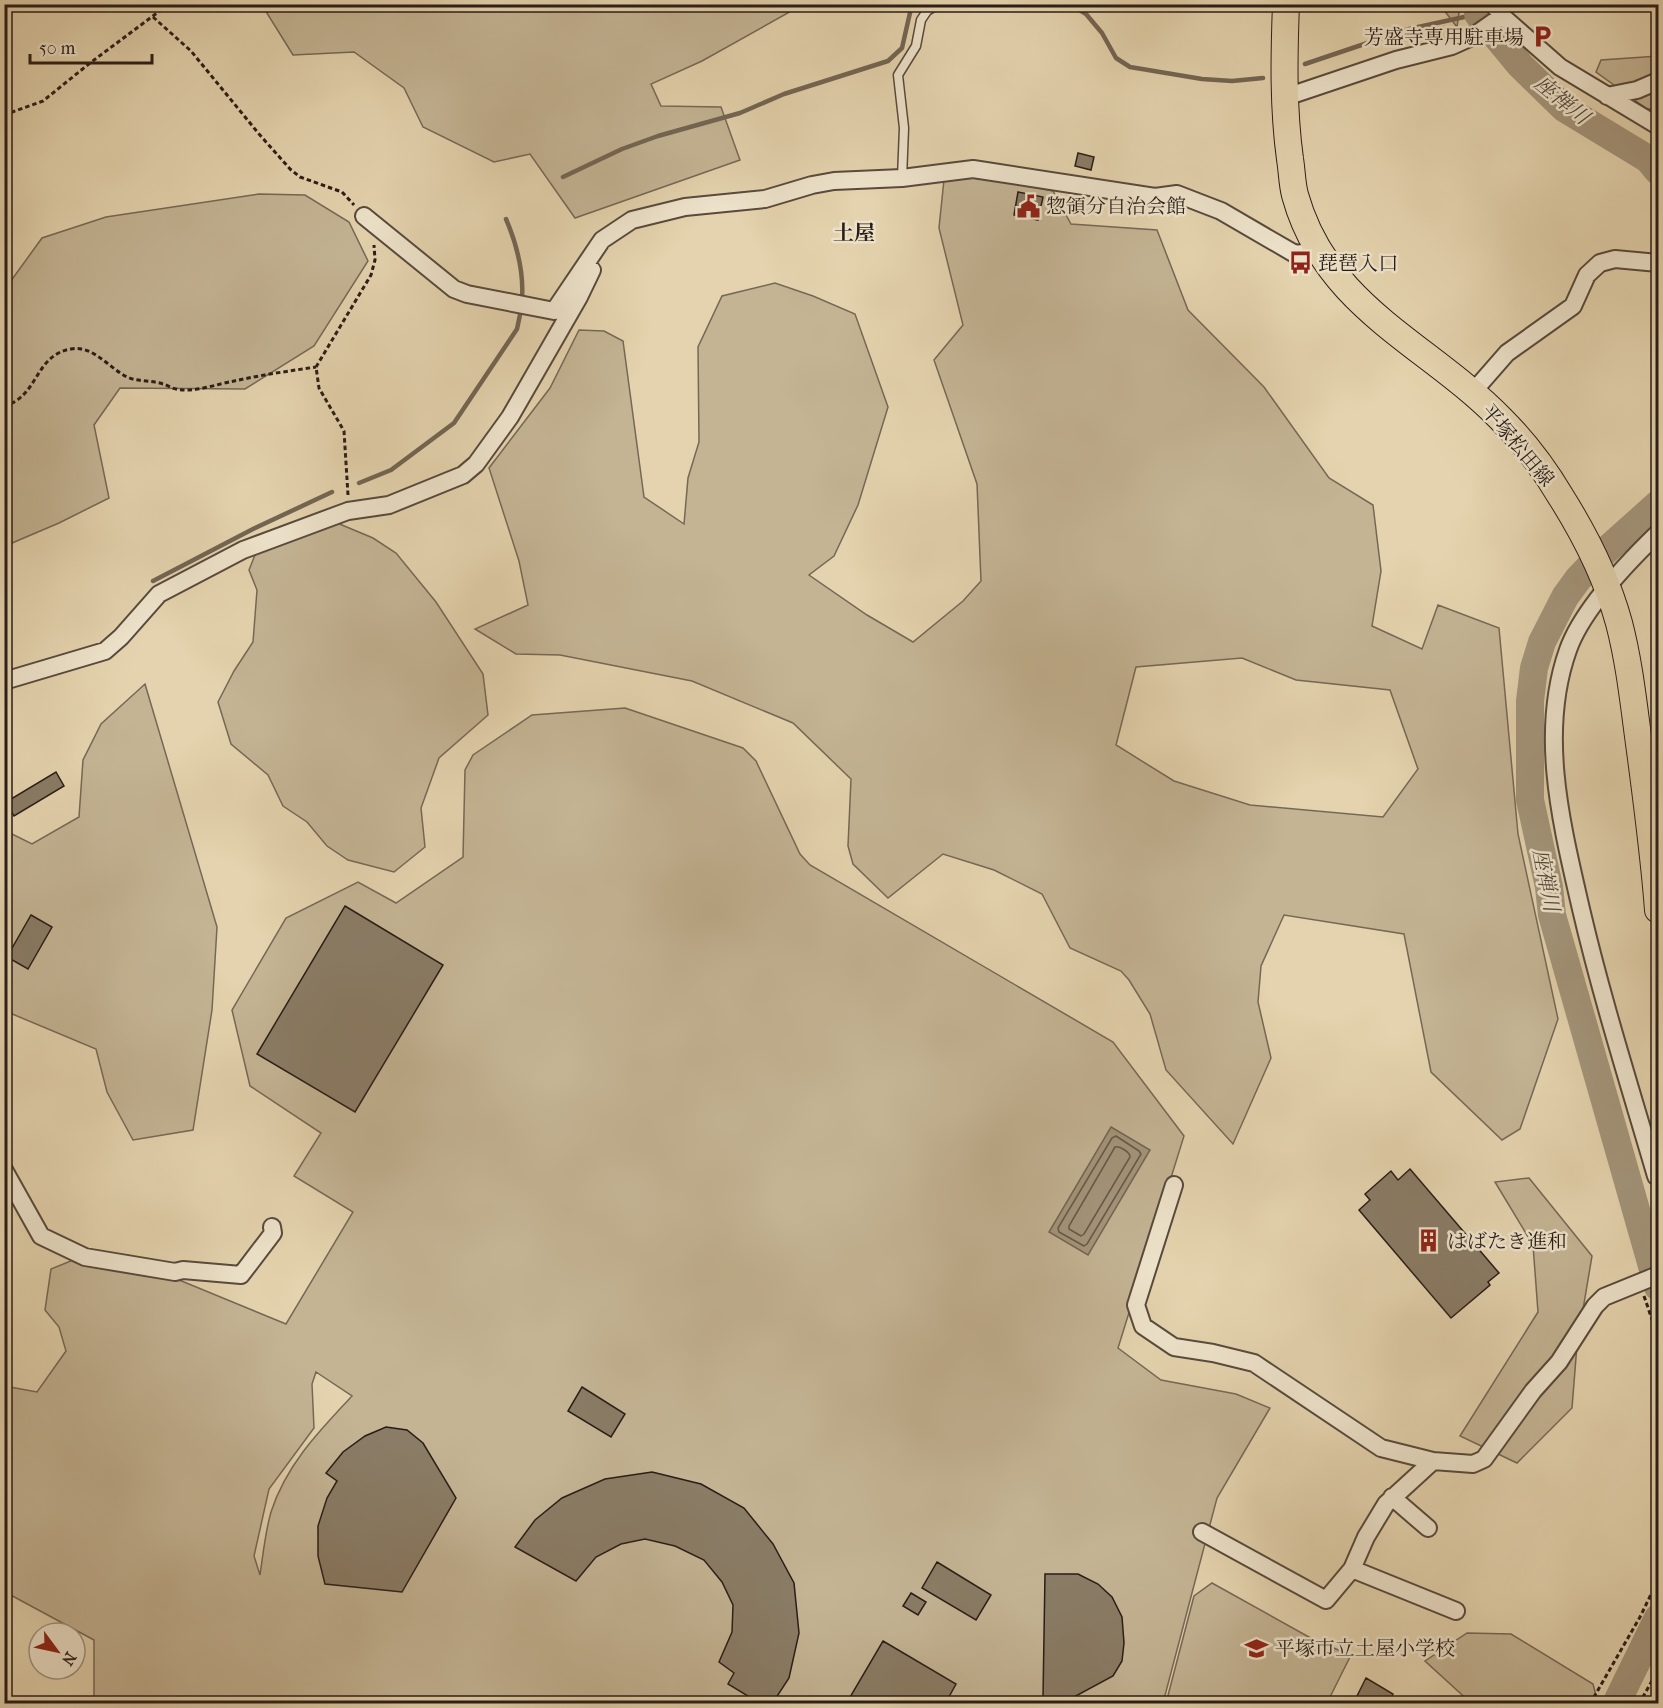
<svg xmlns="http://www.w3.org/2000/svg" width="1663" height="1708" font-family="'IM FELL French Canon','Noto Serif JP',serif">
  <style>
    .green { fill: #c4b494; stroke: #766856; stroke-width: 1.5; fill-rule: evenodd }
    .water { fill: #a4957b; stroke: #736553; stroke-width: 1.5 }
    .lines { fill: none; stroke-linecap: round; stroke-linejoin: round }
    .shore { stroke: #665949; stroke-width: 1.5 }
    .stream { stroke: #736553; stroke-width: 4.5 }
    .river { stroke: #a4957b; stroke-width: 28 }
    .building { fill: #8a7c66; stroke: #291d17; stroke-width: 1.5 }
    .lane-casing { stroke: #584a3d; stroke-width: 11 }
    .street-casing { stroke: #584a3d; stroke-width: 20 }
    .primary-casing { stroke: #291d17; stroke-width: 28 }
    .path { stroke: #291d17; stroke-width: 3; stroke-dasharray: 4.5 3; stroke-linecap: butt }
    .lane { stroke: #ede2ca; stroke-width: 8 }
    .street { stroke: #ede2ca; stroke-width: 16 }
    .primary { stroke: #e4d3ae; stroke-width: 26 }
    .labels { text-anchor: middle; stroke-width: 5; stroke-linejoin: round; paint-order: stroke }
    .poi-label { font-size: 20px; fill: #291d17; stroke: #ede2ca; text-anchor: start }
    .street-label { font-size: 20px; fill: #291d17; stroke: #ede2ca }
    .water-label { font-size: 21px; font-style: italic; fill: #54473a; stroke: #ede2ca }
    .neighbourhood-label { font-size: 21px; font-weight: bold; fill: #291d17; stroke: #ede2ca }
  </style>
  <rect width="100%" height="100%" fill="#e4d3ae"/>
  <filter id="stains"><feTurbulence type="fractalNoise" baseFrequency=".00333" numOctaves="4"/><feColorMatrix values="0 0 0 0 .2 0 0 0 0 .09 0 0 0 0 .02 0 0 0 .5 -.17"/></filter>
  <radialGradient id="worn" r=".72"><stop offset=".6" stop-color="#630" stop-opacity="0"/><stop offset="1" stop-color="#630" stop-opacity=".3"/></radialGradient>
  <path class="green" d="M268,4H802V5L702,61L651,84L661,106L721,107L740,160L575,218L530,154L494,162L423,127L404,88L354,52L293,55L265,10Z
    M1440,5H1460L1457,27Z
    M1658,56V109H1647L1596,72L1601,60Z
    M945,170L1053,191L1071,224L1157,230L1188,310L1264,387L1329,478L1373,505L1381,571L1372,626L1422,649L1438,605L1499,628L1518,834L1558,1019L1520,1129L1502,1140L1431,1072L1404,934L1284,915L1261,966L1258,1002L1271,1058L1233,1144L1166,1070L1150,1014L1129,980L1121,971L1070,948L1042,894L994,870L943,854L888,898L853,864L848,846L851,779L793,723L692,681L560,655L516,654L475,629L528,605L519,561L489,468L550,388L579,330L604,331L623,341L644,497L684,524L688,478L699,442L698,347L722,296L775,283L813,296L855,314L888,407L858,505L834,556L809,575L867,615L913,642L963,601L981,581L977,484L934,360L963,325L939,228ZM1242,658L1296,680L1390,690L1418,769L1383,817L1250,805L1174,781L1116,745L1136,667Z
    M259,194L305,195L349,222L368,261L314,346L245,389L120,388L94,425L109,498L59,523L5,546V289L42,238L106,217Z
    M330,520L373,538L396,553L436,602L483,674L488,715L439,758L421,808L425,847L394,872L348,860L327,846L307,822L283,806L268,775L231,744L218,702L234,671L253,642L257,590L249,570L259,545Z
    M145,684L217,927L212,1010L193,1130L133,1140L107,1092L96,1049L5,1011L4,830L32,844L79,817L83,760L101,724Z
    M625,708L743,748L756,761L800,854L810,865L1113,1042L1184,1136L1118,1348L1161,1380L1236,1394L1270,1408L1217,1498L1163,1703L94,1704V1640L5,1592L4,1386L37,1392L66,1351L59,1327L45,1310L51,1269L78,1258L167,1275L286,1324L353,1212L294,1176L321,1133L250,1086L232,1010L286,918L358,882L396,903L463,857L465,770L473,755L532,715ZM316,1372L352,1396C319,1431 286,1465 271,1512C265,1533 263,1555 260,1575L254,1556L269,1489L314,1428L312,1384Z
    M1529,1178L1592,1256L1577,1345L1572,1408L1517,1463L1460,1436L1538,1312L1533,1245L1495,1182Z
    M1212,1583L1316,1641L1351,1655L1327,1703H1166L1194,1596Z
    M1467,1633L1511,1634L1593,1684L1598,1703H1471L1425,1661Z"/>
  <path class="water" d="M1111,1127L1150,1150L1088,1255L1049,1232Z"/>
  <g class="lines">
    <path class="shore" d="M1116,1136L1139,1151L1141,1154L1087,1244L1084,1246L1059,1232L1058,1228L1112,1138Z
      M1115,1147C1120,1146 1130,1152 1130,1157L1084,1234L1081,1236L1069,1229V1226Z"/>
    <path class="stream" d="M1070,4L1086,14L1102,33L1116,58L1130,67L1202,79L1232,81L1263,78
      M1305,64L1409,29L1478,14V4
      M563,177L622,149L658,136L740,113L784,94L888,61L902,48L912,4
      M506,219C517,245 524,271 522,299
      M359,483L391,470L454,423L517,329L521,310
      M153,581L253,529L332,492"/>
    <path class="river" d="M1478,14L1520,65L1564,108L1648,159L1658,171
      M1658,504L1601,555L1578,579L1565,597L1542,642L1534,668L1530,701V800L1549,887L1552,915L1658,1287
      M1616,1704L1658,1618"/>
  </g>
  <path class="building" d="M1078,153L1094,157L1091,170L1075,166Z
    M1018,192L1043,197L1038,220L1014,215Z
    M56,772L64,786L14,816L6,802Z
    M345,906L443,965L355,1112L257,1054Z
    M31,915L52,927L28,969L7,957Z
    M1410,1169L1499,1273L1488,1282L1490,1285L1451,1318L1359,1210L1370,1200L1365,1194L1391,1171L1398,1180Z
    M582,1387L625,1414L611,1437L568,1411Z
    M386,1427L407,1430L423,1443L456,1498L402,1592L325,1584L318,1556V1526L327,1498L337,1481L326,1473L343,1452L365,1436Z
    M652,1472L701,1484L744,1508L773,1544L794,1583L799,1633L789,1678L772,1704H761L728,1684L734,1673L719,1662L732,1632L733,1605L722,1582L704,1560L675,1546L645,1539L621,1544L596,1557L576,1581L515,1547L535,1520L562,1498L605,1479Z
    M937,1562L991,1595L976,1620L922,1588Z
    M1045,1574H1078L1098,1584L1112,1597L1122,1617L1124,1643L1122,1661L1113,1676L1074,1697H1043Z
    M911,1593L926,1602L918,1615L903,1606Z
    M883,1641L956,1684L945,1704H846Z
    M1366,1678L1393,1694L1388,1704H1353Z"/>
  <g class="lines">
    <defs>
      <path id="lane" d="M902,178L904,128L898,75L916,46L921,20L927,11L938,4"/>
      <path id="street" d="M1493,4L1502,16L1560,67L1658,126
        M1607,96L1637,90L1658,81
        M1286,97L1396,60L1452,46L1472,37L1502,16
        M364,216L454,289L467,294L554,311L602,240L632,220L685,207L765,199L812,185L834,181L902,178L973,169L1155,197L1177,194L1221,211L1295,254L1319,251
        M1472,393L1507,353L1573,306L1587,275L1600,263L1615,259L1658,263
        M1658,533C1628,562 1582,610 1568,650C1538,734 1562,826 1581,909C1602,999 1630,1087 1656,1176H1658
        M4,681L105,651L121,637L159,594L243,550L348,511L389,505L463,475L476,464L510,417L579,297L592,270
        M4,1170L41,1236L85,1257L175,1272L183,1270L241,1275L273,1233L272,1227
        M1174,1185L1136,1305L1143,1326L1174,1347L1213,1353L1254,1363L1381,1448L1433,1461L1473,1464L1484,1459L1533,1391L1559,1362L1595,1306L1604,1297L1658,1275
        M1392,1497L1428,1528
        M1202,1532L1326,1600L1352,1569L1366,1537L1386,1504L1433,1461
        M1352,1569L1456,1611"/>
      <path id="primary" d="M1286,4C1284,56 1283,108 1290,159C1292,171 1292,184 1295,195C1326,308 1427,343 1501,419C1524,442 1545,470 1561,497C1585,535 1607,579 1619,623C1630,665 1634,708 1640,751C1647,804 1654,856 1658,910"/>
    </defs>
    <use href="#lane" class="lane-casing"/>
    <use href="#street" class="street-casing"/>
    <use href="#primary" class="primary-casing"/>
    <path class="path" d="M153,17L191,51L259,134L290,169L300,177L342,192L354,205
      M4,115L43,101L90,63L169,4
      M4,406C39,397 34,355 71,349C93,345 109,368 127,377C138,382 151,380 163,384C167,385 171,388 176,389C194,393 217,384 234,381C261,375 289,371 316,367
      M348,495L344,431L319,388L316,367L371,275L375,260L374,245
      M1644,1296L1658,1337
      M1590,1704L1640,1617L1658,1580
      M1639,1704L1658,1670"/>
    <use href="#lane" class="lane"/>
    <use href="#street" class="street"/>
    <use href="#primary" class="primary"/>
  </g>
  <defs>
    <symbol id="parking-bare" viewBox="-9 -9 18 18"><path d="M-3.5-5.5H1a3.5 3.5 0 0 1 0 7H-1V5.5H-3.5ZM-1-3.4V-.6H.8a1.4 1.4 0 0 0 0-2.8Z" fill="#8f2418" stroke="#ede2ca" stroke-width="2.5" paint-order="stroke"/></symbol>
    <symbol id="civic-bare" viewBox="-9 -9 18 18"><path d="M-.6-6.5H3V-4.5H.6V-3L4-1V1h2V6H-6V1h2V-1L-.6-3ZM-1.2 2.5V6h2.4V2.5Z" fill="#8f2418" stroke="#ede2ca" stroke-width="2.5" paint-order="stroke"/></symbol>
    <symbol id="bus-bare" viewBox="-9 -9 18 18"><path d="M-5-6H5V4H4V6H2V4H-2V6H-4V4H-5ZM-3.5-4V0h7V-4ZM-3.5 1.2v1.5H-2V1.2ZM2 1.2v1.5H3.5V1.2Z" fill="#8f2418" stroke="#ede2ca" stroke-width="2.5" paint-order="stroke"/></symbol>
    <symbol id="building-bare" viewBox="-9 -9 18 18"><path d="M-4-6H4V6H1V3H-1V6H-4ZM-2.5-4.3h1.7v1.8h-1.7ZM.8-4.3h1.7v1.8H.8ZM-2.5-1h1.7V.8h-1.7ZM.8-1h1.7V.8H.8Z" fill="#8f2418" stroke="#ede2ca" stroke-width="2.5" paint-order="stroke"/></symbol>
    <symbol id="school-bare" viewBox="-9 -9 18 18"><path d="M0-5L7-2L0 1L-7-2ZM-4 1L0 2.5L4 1V4Q0 6-4 4Z" fill="#8f2418" stroke="#ede2ca" stroke-width="2.5" paint-order="stroke"/></symbol>
  </defs>
  <g fill-rule="evenodd">
    <use href="#parking-bare" x="1526" y="20" width="33" height="33"/>
    <use href="#civic-bare" x="1012" y="190" width="33" height="33"/>
    <use href="#bus-bare" x="1284" y="246" width="33" height="33"/>
    <use href="#building-bare" x="1412" y="1224" width="33" height="33"/>
    <use href="#school-bare" x="1240" y="1632" width="33" height="33"/>
  </g>
  <g class="labels">
    <g class="poi-label">
      <text x="1524" y="44" text-anchor="end">芳盛寺専用駐車場</text>
      <text x="1046" y="213">惣領分自治会館</text>
      <text x="1318" y="270">琵琶入口</text>
      <text x="1447" y="1248">はばたき進和</text>
      <text x="1275" y="1655">平塚市立土屋小学校</text>
    </g>
    <g class="street-label">
      <text transform="translate(1518 445) rotate(50)" y="7">平塚松田線</text>
    </g>
    <g class="water-label">
      <text transform="translate(1562 100) rotate(39)" y="7">座禅川</text>
      <text transform="translate(1546 880) rotate(79)" y="7">座禅川</text>
    </g>
    <g class="neighbourhood-label">
      <text x="854" y="240">土屋</text>
    </g>
  </g>
  <rect width="1663" height="1708" fill="none" stroke="#e4d3ae" stroke-width="24"/>
  <rect x="6" y="6" width="1651" height="1696" fill="none" stroke="#291d17" stroke-width="3"/>
  <rect x="12" y="12" width="1639" height="1684" fill="none" stroke="#291d17" stroke-width="1.5"/>
  <g transform="translate(57 1651) rotate(123)"><circle r="28" fill="#ede2ca" stroke="#9f9382" stroke-width="1.5"/>
  <path d="M0-4.5L10 22L0 15L-10 22Z" fill="#8f2418"/>
  <text y="-9" font-size="16" font-weight="bold" text-anchor="middle" fill="#291d17">N</text>
  </g>
  <path d="M30 54v9h122v-9" fill="none" stroke="#291d17" stroke-width="3"/>
  <text x="39" y="54" font-size="18" fill="#291d17" stroke="#ede2ca" stroke-width="4.5" paint-order="stroke">50 m</text>
  <rect width="100%" height="100%" filter="url(#stains)"/>
  <rect width="100%" height="100%" fill="url(#worn)"/>
</svg>
